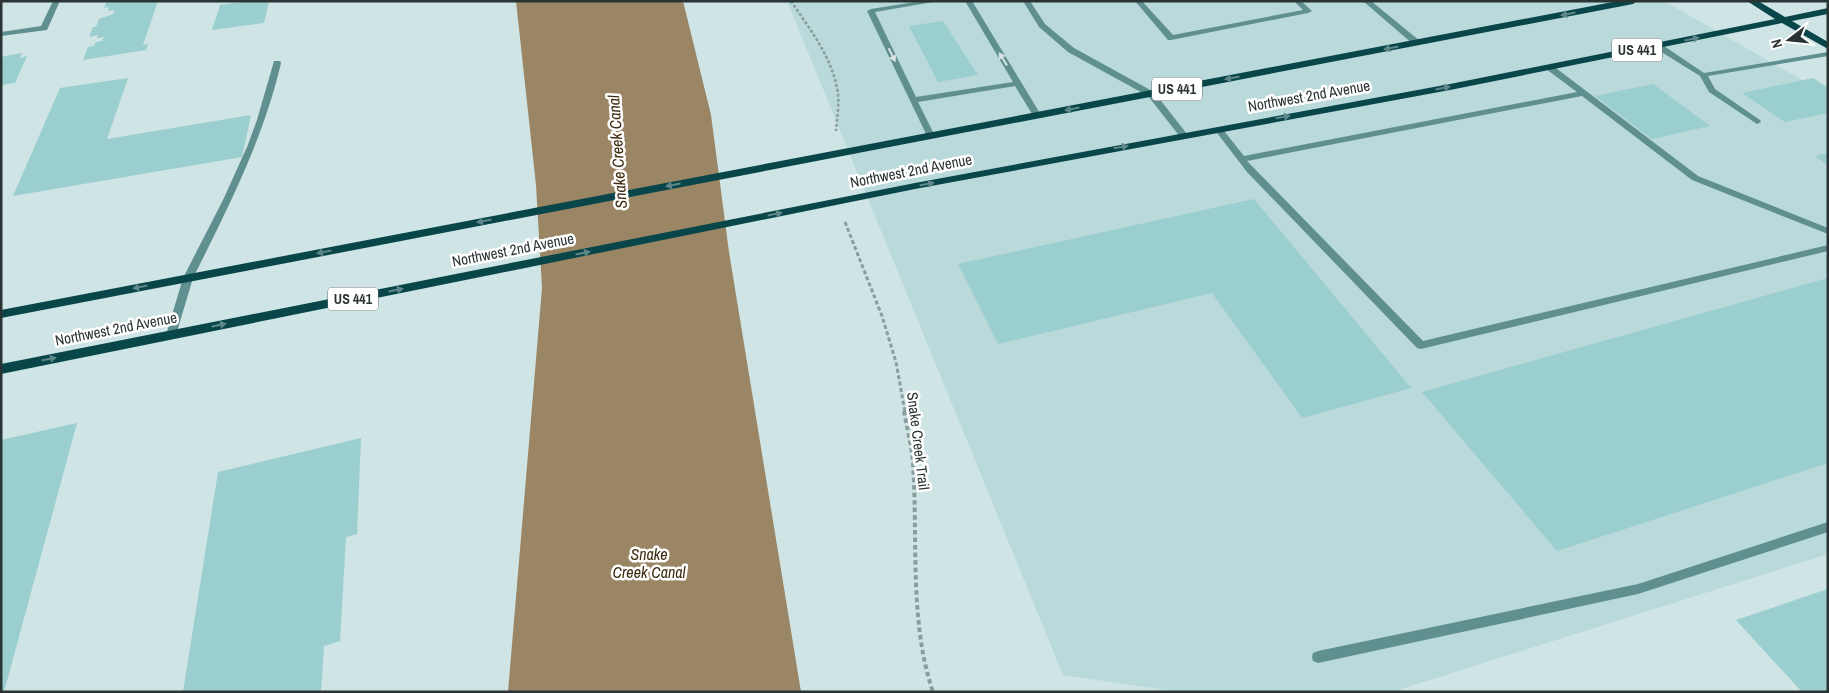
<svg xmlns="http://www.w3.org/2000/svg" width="1829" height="693" font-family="'Archivo Narrow',sans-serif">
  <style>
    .built { fill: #b9d9da }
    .water { fill: #9a8564 }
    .building { fill: #9bcecf }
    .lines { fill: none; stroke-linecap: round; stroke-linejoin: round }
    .path-far2 { stroke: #8b9c9d; stroke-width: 2.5; stroke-dasharray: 3 2; stroke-linecap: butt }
    .path-far1 { stroke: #8b9c9d; stroke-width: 3; stroke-dasharray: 4 2.5; stroke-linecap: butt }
    .path { stroke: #8b9c9d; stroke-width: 4; stroke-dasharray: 4.5 3; stroke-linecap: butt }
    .lane { fill: #608f90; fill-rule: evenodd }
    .street { fill: #608f90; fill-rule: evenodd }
    .primary { fill: #094649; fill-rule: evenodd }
    .oneway { fill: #5f8789 }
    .oneway2 { fill: #d7e3e3 }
    .labels { text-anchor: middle; stroke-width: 5; stroke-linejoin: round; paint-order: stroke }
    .shield { fill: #fff; stroke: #6b7171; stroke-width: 1 }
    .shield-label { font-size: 14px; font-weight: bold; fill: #2b3434 }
    .street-label { font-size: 15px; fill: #2b3434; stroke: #fff }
    .water-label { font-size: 16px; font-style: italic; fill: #3c2a0e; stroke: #fff }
  </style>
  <rect width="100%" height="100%" fill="#cee4e5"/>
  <path class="built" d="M787,1H1664L1828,95V554L1392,692H1180L1063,675Z"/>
  <path class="water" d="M516,1H683L711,115L729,252L801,692H508L542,288L536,185Z"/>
  <path class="building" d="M107,1H158L143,45L148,44L146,50L83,60L88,47L94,46L96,42L102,41L104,37L97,38L98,35L89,37L93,27H96L99,19L113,14L115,10L108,11L109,7L104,8Z
    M249,1H269L264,23L212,30L220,5Z
    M943,21L978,75L938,82L909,26Z
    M22,53L20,58L27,56L15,83L1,85V57Z
    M128,78L107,139L251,115L242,157L13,196L60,88Z
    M1813,78L1828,88V113L1785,122L1742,93Z
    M1653,84L1710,126L1652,139L1595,96Z
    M1828,153V165L1815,156Z
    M1254,199L1411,388L1302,418L1212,293L998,344L958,264Z
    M1828,278V463L1557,551L1422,392Z
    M77,423L4,692H1V440Z
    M361,438L357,534L346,537L340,641L324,646L321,692H183L218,472Z
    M1828,589V692H1802L1736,620Z"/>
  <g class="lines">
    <path class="path-far2" d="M791,1C809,28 831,56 837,88C840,102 837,117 836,131"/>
    <path class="path-far1" d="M845,222L882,316L896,362L905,412"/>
    <path class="path" d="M904,411C907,429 912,446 913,464C918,537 909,623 933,692"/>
    <path class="lane" d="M921,1H939L875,12L916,97L1013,82L965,1H972L1041,115L1040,117H1034L1015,86L918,102L935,136L934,138H928L867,11L871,9Z
      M1023,1H1030L1045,24L1074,48L1154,92V96H1148L1068,52L1039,27Z
      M1135,1H1142L1173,35L1303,10L1294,1H1301L1312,11L1308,13L1171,40H1168Z
      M1363,1H1371L1420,41V45H1414Z
      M1655,44H1661L1704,73L1828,52V56L1708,76L1715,89L1760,120L1761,122L1757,124L1709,92L1700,76L1655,48Z
      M274,61H280L281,63C263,140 228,208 193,278L191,280H185L183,278L223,200L247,147L257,120Z
      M1546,65H1552L1698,176L1828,228V234L1692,180L1582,96L1247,161L1423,341L1828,245V251L1421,349L1417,348L1247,172L1214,129L1218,127H1221L1244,156L1577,92L1546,69Z
      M1828,522V532L1638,594L1318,663L1313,661L1312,657L1313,653L1318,651L1638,584Z"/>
    <path class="street" d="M53,1H60L47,30L1,36V32L41,26Z
      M1148,92H1154L1187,134V138H1181L1148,96Z
      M188,275L193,278L176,335L171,339L166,335L183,278Z"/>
    <path class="primary" d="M1618,1H1637L1633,4L1,318V310Z
      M1747,1H1758L1785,17L1828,8V14L1792,21L1828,42V49L1782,23L1450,90L915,189L1,374V364L915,183L1450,84L1775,19Z"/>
  </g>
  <defs><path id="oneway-solid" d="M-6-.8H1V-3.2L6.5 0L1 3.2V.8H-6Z" transform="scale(1.25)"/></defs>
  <g class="oneway">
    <use href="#oneway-solid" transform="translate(1568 14) rotate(169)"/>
    <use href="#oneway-solid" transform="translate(1692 39) rotate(-11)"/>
    <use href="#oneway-solid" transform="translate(1391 48) rotate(169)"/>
    <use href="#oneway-solid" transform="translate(1232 78) rotate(169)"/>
    <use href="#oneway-solid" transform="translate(1443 88) rotate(-11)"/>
    <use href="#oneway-solid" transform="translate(1072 109) rotate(169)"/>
    <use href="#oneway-solid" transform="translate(1283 117) rotate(-10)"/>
    <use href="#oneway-solid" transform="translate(1121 147) rotate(-10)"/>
    <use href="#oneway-solid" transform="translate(927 184) rotate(-11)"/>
    <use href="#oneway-solid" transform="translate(673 185) rotate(169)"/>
    <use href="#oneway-solid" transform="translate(775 214) rotate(-11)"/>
    <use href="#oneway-solid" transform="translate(484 221) rotate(169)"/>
    <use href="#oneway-solid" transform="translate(324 252) rotate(169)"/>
    <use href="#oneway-solid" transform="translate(583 253) rotate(-11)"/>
    <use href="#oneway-solid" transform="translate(140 287) rotate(169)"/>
    <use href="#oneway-solid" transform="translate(396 290) rotate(-11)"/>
    <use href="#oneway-solid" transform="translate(219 325) rotate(-11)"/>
    <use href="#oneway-solid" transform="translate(49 359) rotate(-11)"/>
  </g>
  <g class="oneway2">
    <use href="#oneway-solid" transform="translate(892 55) rotate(64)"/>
    <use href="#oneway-solid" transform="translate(1003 59) rotate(-122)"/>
  </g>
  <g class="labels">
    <g class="shield">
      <rect x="1612" y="38.5" width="50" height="23" rx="4"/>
      <rect x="1152" y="77.5" width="50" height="23" rx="4"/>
      <rect x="328" y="287.5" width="50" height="23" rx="4"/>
    </g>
    <g class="shield-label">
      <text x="1637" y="55">US 441</text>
      <text x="1177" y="94">US 441</text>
      <text x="353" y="304">US 441</text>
    </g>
    <g class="street-label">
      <text transform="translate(1309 96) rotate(-10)" y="5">Northwest 2nd Avenue</text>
      <text transform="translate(911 171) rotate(-11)" y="5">Northwest 2nd Avenue</text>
      <text transform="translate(513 250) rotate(-11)" y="5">Northwest 2nd Avenue</text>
      <text transform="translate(116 329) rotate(-11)" y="5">Northwest 2nd Avenue</text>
      <text transform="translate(918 441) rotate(83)" y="5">Snake Creek Trail</text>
    </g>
    <g class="water-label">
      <text transform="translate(617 152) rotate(-94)" y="6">Snake Creek Canal</text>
      <text x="649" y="560">Snake<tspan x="649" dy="18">Creek Canal</tspan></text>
    </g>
  </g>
  <rect width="1829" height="693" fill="none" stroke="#2b3434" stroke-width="5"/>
  <g transform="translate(1789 40) rotate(254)" stroke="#ffffff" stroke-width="4" paint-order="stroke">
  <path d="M0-4L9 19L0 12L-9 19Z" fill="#2b3434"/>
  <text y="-8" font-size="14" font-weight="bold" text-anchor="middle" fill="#2b3434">N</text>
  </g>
</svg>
